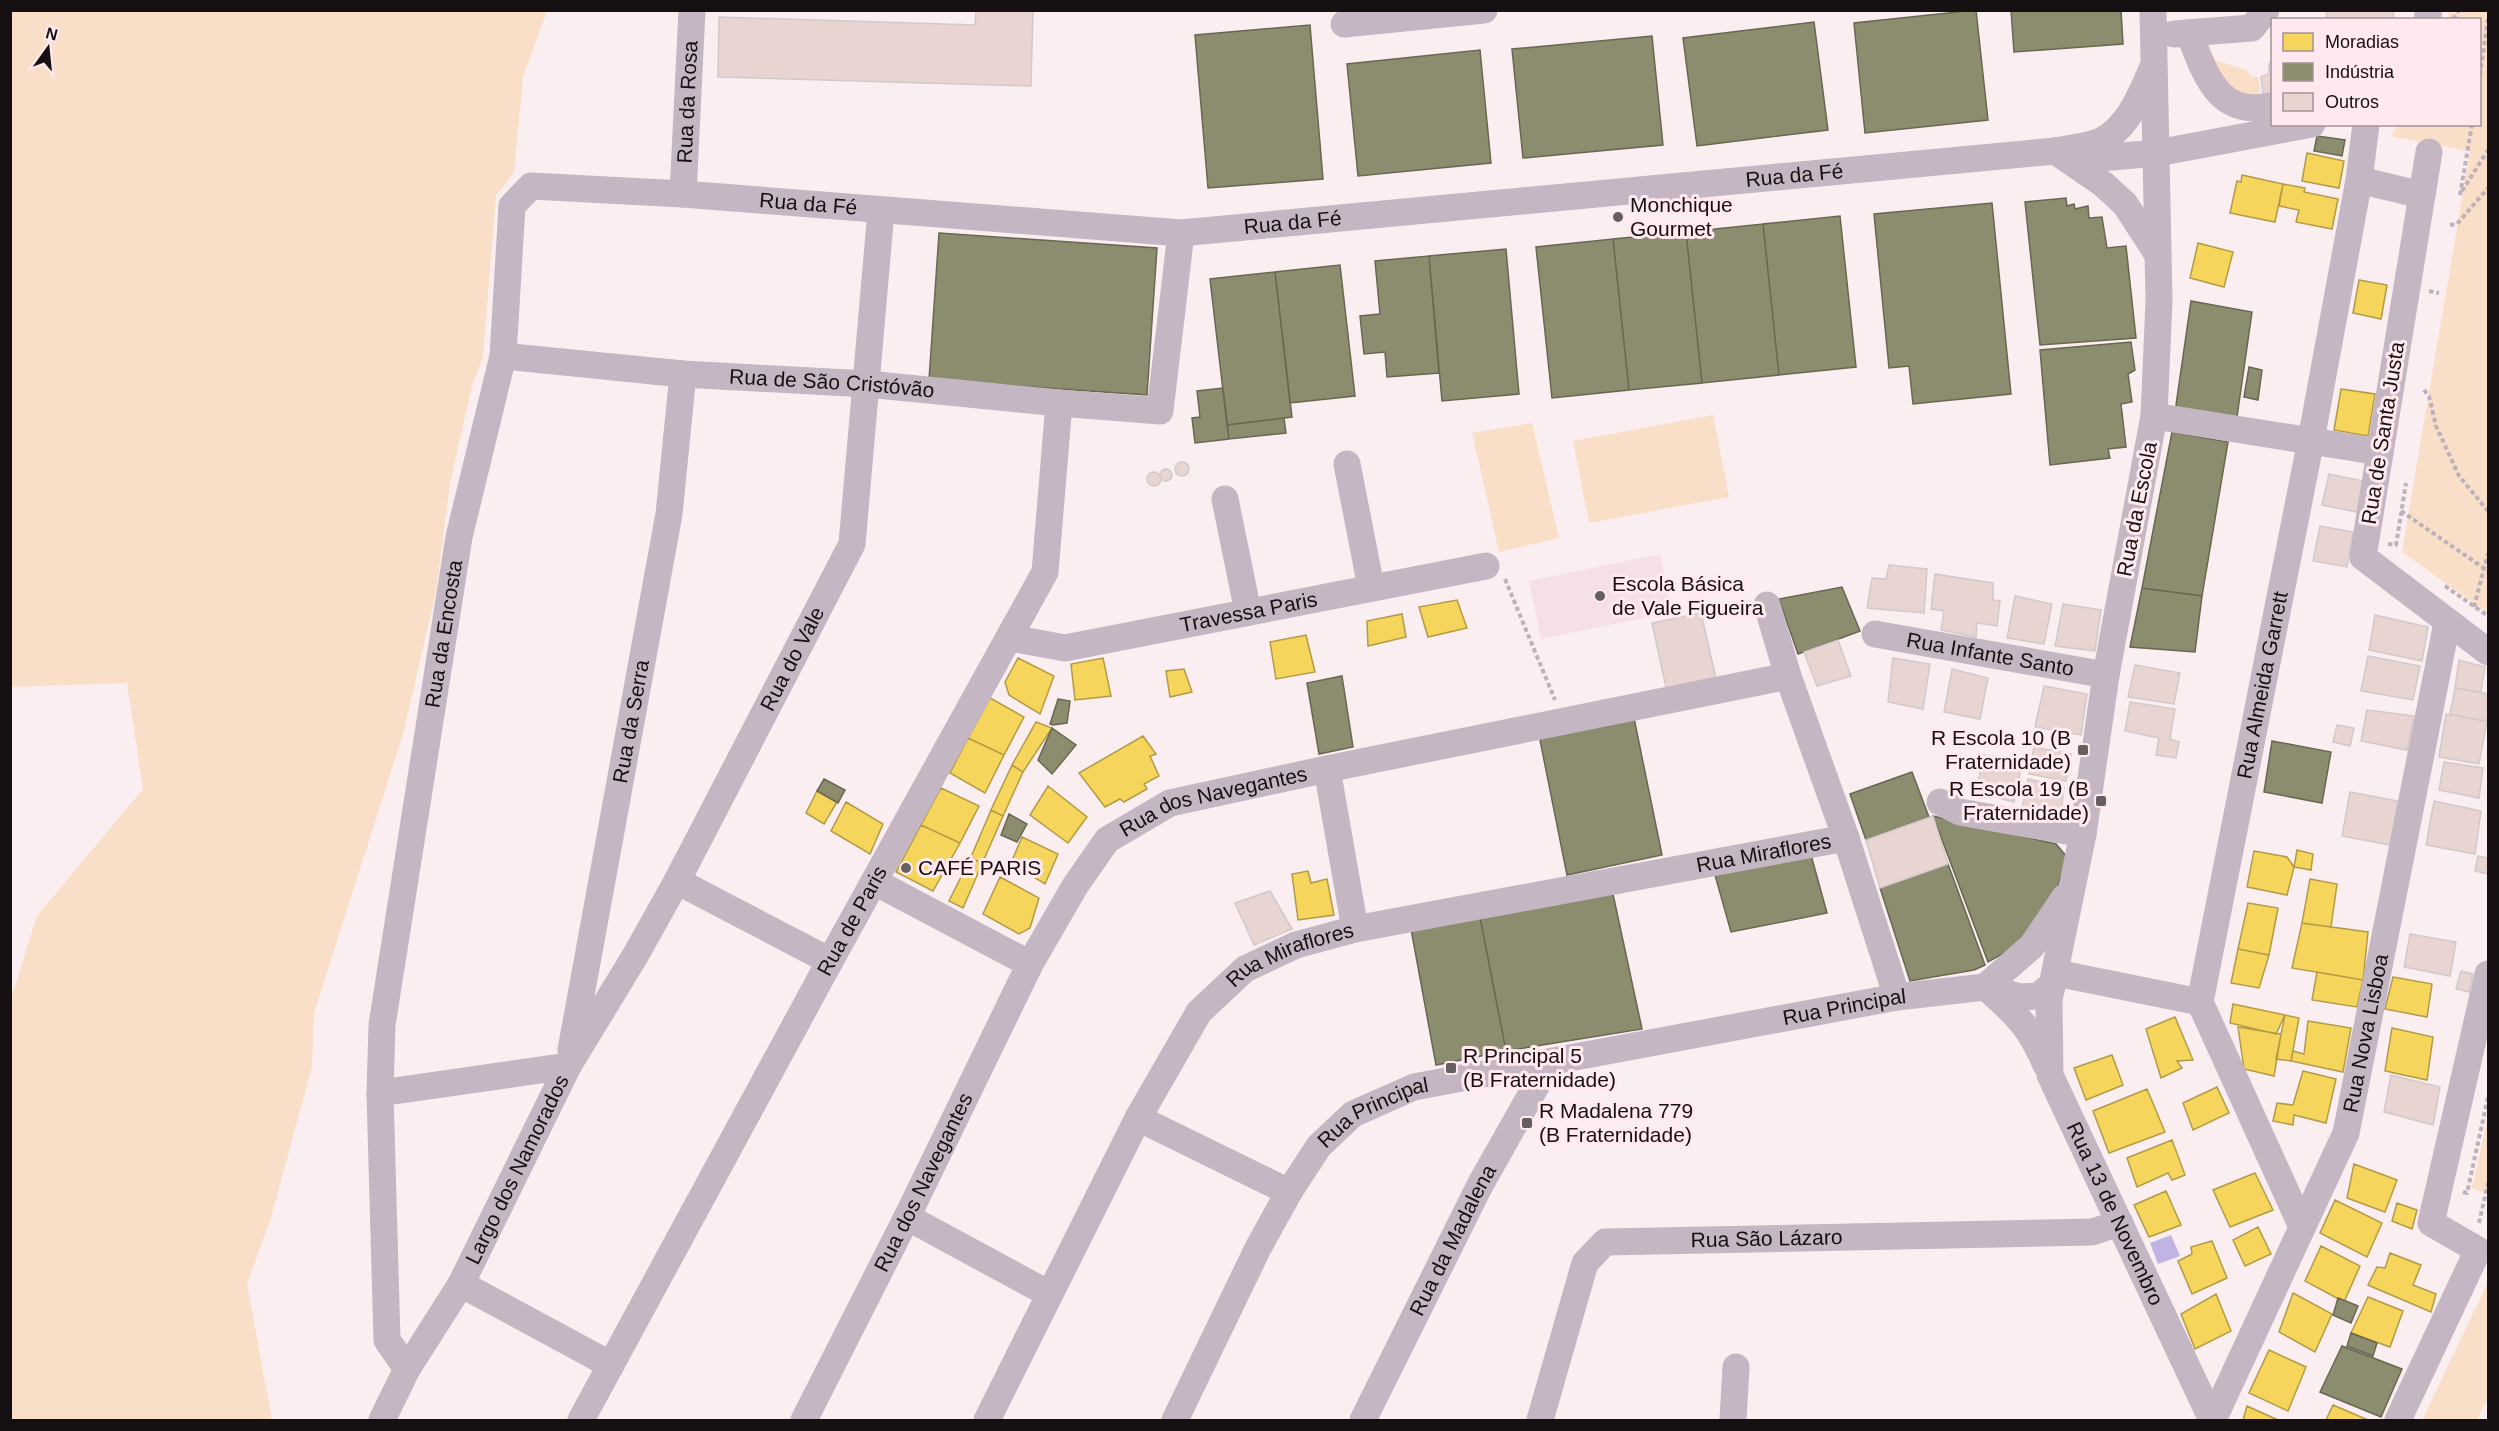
<svg xmlns="http://www.w3.org/2000/svg" width="2499" height="1431" font-family="Helvetica,sans-serif">
  <style>
    .built { fill: #f5e0e5 }
    .green { fill: #f9dfc7 }
    .water { fill: #c1b3e3 }
    .homes { fill: #f6d55c; stroke: #b39a46; stroke-width: 1.5 }
    .industry { fill: #8c8c6e; stroke: #696752; stroke-width: 1.5 }
    .building { fill: #e8d4d1; stroke: #d2c9c9; stroke-width: 1.5 }
    .lines { fill: none; stroke-linecap: round; stroke-linejoin: round }
    .path { stroke: #bdb2b9; stroke-width: 4; stroke-dasharray: 4.5 3; stroke-linecap: butt }
    .minor { stroke: #c4b6c2; stroke-width: 27 }
    .poi-dot { fill: #665e60; stroke: #ffe9ee; stroke-width: 2 }
    .labels { text-anchor: middle; stroke-width: 6; stroke-linejoin: round; paint-order: stroke }
    .street-label { font-size: 21px; fill: #171012; stroke: #ffe9ee }
    .poi-label { font-size: 21px; fill: #171012; stroke: #ffe9ee; text-anchor: start }
  </style>
  <rect width="100%" height="100%" fill="#faeef1"/>
  <path class="built" d="M1660,554L1672,612L1541,639L1529,581Z"/>
  <path class="green" d="M10,11H547L523,77L514,172L496,196L483,357L472,386L450,483L436,592L403,734L314,1013L312,1066L271,1218L247,1284L272,1420H11V999L37,916L143,789L127,683L11,687Z
    M2449,11H2488V613L2402,552L2470,151L2391,136L2398,125L2480,124V20L2447,19Z
    M2212,56L2217,61L2247,70L2251,77H2258L2261,97L2229,94Z
    M1713,415L1729,497L1589,523L1573,441Z
    M1532,423L1559,538L1499,552L1472,433Z
    M2488,1117V1194L2472,1188Z
    M2488,1282V1398L2477,1420H2422Z"/>
  <path class="water" d="M2171,1235L2180,1256L2158,1264L2150,1243Z"/>
  <path class="homes" d="M2307,153L2344,161L2339,188L2302,181Z
    M2242,175L2283,184L2275,222L2230,213L2237,181L2241,182Z
    M2283,184L2305,188L2304,192L2338,199L2332,229L2296,222L2299,210L2279,206Z
    M2198,243L2233,252L2224,287L2190,278Z
    M2359,280L2387,285L2381,319L2353,313Z
    M2341,389L2375,394L2368,436L2334,430Z
    M1457,600L1467,628L1428,637L1419,607Z
    M1402,614L1406,637L1368,646L1367,621Z
    M1306,635L1315,672L1276,679L1270,642Z
    M1018,658L1054,676L1040,714L1009,695L1005,682Z
    M1103,658L1111,696L1075,700L1071,664Z
    M1184,669L1192,692L1170,697L1166,671Z
    M990,698L1024,717L1004,755L968,738Z
    M1036,722L1052,728L1023,772L1012,765Z
    M1143,736L1156,754L1150,756L1159,776L1144,784L1147,789L1124,802L1120,799L1105,807L1079,773Z
    M968,738L1004,755L985,793L950,773Z
    M1012,765L1023,772L1003,816L991,810Z
    M1048,786L1087,817L1068,843L1030,815Z
    M941,788L979,806L960,843L921,825Z
    M817,791L837,802L824,824L806,813Z
    M846,802L883,824L870,854L831,831Z
    M991,810L1003,816L982,864L971,857Z
    M921,825L960,843L933,891L896,872Z
    M1022,837L1058,854L1045,884L1011,863Z
    M2297,850L2313,854L2311,870L2294,867Z
    M2254,851L2287,857L2294,867L2287,895L2247,887Z
    M971,857L982,864L963,908L949,901Z
    M1308,871L1311,883L1327,879L1334,915L1298,920L1292,874Z
    M1000,877L1039,898L1030,928L1019,934L983,914Z
    M2310,879L2337,884L2331,927L2302,923Z
    M2248,903L2278,908L2269,955L2238,949Z
    M2302,923L2368,932L2363,980L2292,968Z
    M2238,949L2269,955L2259,988L2231,983Z
    M2317,972L2363,980L2357,1007L2312,1000Z
    M2393,977L2432,984L2427,1017L2385,1009Z
    M2233,1004L2285,1015L2276,1034L2230,1023Z
    M2285,1015L2299,1018L2291,1061L2276,1059Z
    M2175,1017L2193,1060L2177,1061L2182,1068L2161,1078L2146,1029Z
    M2308,1021L2351,1028L2343,1072L2291,1061L2293,1051L2304,1054Z
    M2238,1027L2281,1034L2274,1076L2244,1069Z
    M2392,1028L2433,1037L2427,1080L2385,1071Z
    M2112,1055L2123,1085L2086,1100L2074,1068Z
    M2303,1071L2336,1079L2326,1123L2294,1115L2293,1125L2273,1121L2277,1103L2293,1105Z
    M2217,1087L2229,1113L2193,1130L2183,1103Z
    M2147,1089L2165,1132L2109,1153L2093,1111Z
    M2172,1140L2185,1175L2172,1180L2168,1173L2137,1187L2127,1158Z
    M2354,1164L2397,1180L2385,1212L2347,1198Z
    M2255,1173L2273,1210L2230,1227L2213,1190Z
    M2166,1191L2181,1225L2149,1237L2134,1205Z
    M2335,1200L2382,1223L2367,1257L2320,1233Z
    M2397,1203L2417,1210L2412,1229L2392,1221Z
    M2258,1227L2271,1254L2245,1266L2233,1240Z
    M2212,1241L2227,1278L2192,1294L2178,1261L2192,1254L2191,1247Z
    M2321,1246L2360,1266L2344,1302L2305,1281Z
    M2390,1253L2421,1265L2413,1285L2436,1294L2431,1312L2368,1285L2377,1267L2385,1268Z
    M2293,1293L2332,1314L2315,1352L2279,1332Z
    M2216,1294L2231,1331L2195,1349L2181,1314Z
    M2368,1297L2403,1311L2390,1347L2351,1333Z
    M2269,1350L2306,1367L2288,1411L2249,1393Z
    M2333,1405L2368,1420H2326Z
    M2247,1406L2278,1420H2243Z"/>
  <path class="industry" d="M1976,10L1988,120L1865,133L1854,23Z
    M2011,10H2121L2123,44L2014,52Z
    M1814,22L1828,130L1697,146L1683,38Z
    M1310,25L1323,179L1208,188L1195,35Z
    M1652,36L1663,145L1523,158L1512,49Z
    M1480,50L1491,163L1358,176L1347,64Z
    M2317,136L2345,140L2342,156L2314,151Z
    M2066,198L2067,206L2074,204L2075,209L2088,206L2089,218L2102,217L2107,248L2126,246L2136,338L2040,345L2025,202Z
    M1992,203L2011,394L1913,404L1909,366L1889,368L1874,214Z
    M1840,216L1856,367L1779,375L1763,224Z
    M1763,224L1779,375L1702,383L1686,232Z
    M1686,232L1702,383L1629,390L1613,239Z
    M939,233L1157,248L1147,395L929,380Z
    M1613,239L1629,390L1552,398L1536,247Z
    M1506,249L1519,394L1442,401L1429,256Z
    M1429,256L1439,373L1387,377L1385,352L1364,354L1360,316L1380,314L1375,261Z
    M1340,265L1355,396L1290,403L1275,272Z
    M1275,272L1292,417L1227,425L1210,279Z
    M2191,301L2252,312L2237,417L2179,408L2176,405Z
    M2131,342L2135,370L2128,374L2132,402L2121,404L2126,447L2108,449L2110,458L2050,465L2040,350Z
    M2249,367L2262,370L2258,400L2244,397Z
    M1223,388L1229,439L1195,443L1192,418L1200,417L1197,391Z
    M1284,418L1286,433L1229,439L1227,425Z
    M2172,432L2228,442L2202,596L2142,588Z
    M1842,587L1860,631L1798,654L1779,599Z
    M2142,588L2202,596L2195,652L2130,647Z
    M1342,676L1353,747L1319,754L1307,683Z
    M1058,699L1070,701L1067,723L1053,725L1050,724Z
    M1634,718L1662,855L1567,875L1539,735Z
    M1052,728L1076,745L1052,774L1038,760Z
    M2272,741L2331,752L2322,803L2264,792Z
    M1912,772L1929,817L1866,840L1850,794Z
    M824,779L845,790L838,803L817,791Z
    M1009,814L1027,824L1017,842L1001,835Z
    M1933,816L2056,844L2067,857L2053,901L2015,947L1988,962Z
    M1811,855L1827,913L1731,932L1715,875Z
    M1948,864L1985,965L1974,970L1910,981L1880,888Z
    M1613,894L1642,1029L1506,1051L1480,917Z
    M1480,917L1506,1051L1436,1065L1411,929Z
    M2338,1298L2358,1306L2351,1323L2333,1315Z
    M2351,1333L2377,1343L2373,1356L2347,1346Z
    M2342,1346L2402,1369L2381,1417L2320,1392Z"/>
  <path class="building" d="M976,10H1033L1031,86L718,77L719,17L975,25Z
    M2326,10H2393L2394,20H2327Z
    M2272,61V102L2263,94L2261,77L2269,74V64Z
    M1175 469a7 7 0 1 1 14 0a7 7 0 1 1-14 0Z
    M1160 475a6 6 0 1 1 12 0a6 6 0 1 1-12 0Z
    M1147 479a7 7 0 1 1 14 0a7 7 0 1 1-14 0Z
    M2329,474L2363,481L2357,512L2322,505Z
    M2320,526L2353,532L2347,567L2313,561Z
    M1889,565L1927,569L1924,613L1867,608L1872,578L1886,579Z
    M1935,574L1993,583V600L2000,601L1997,626L1977,623L1976,637L1941,630L1944,611L1931,609Z
    M2015,596L2052,604L2044,644L2007,638Z
    M2063,604L2101,610L2095,651L2055,646Z
    M1701,613L1717,683L1667,692L1652,623Z
    M2375,615L2428,627L2422,661L2369,650Z
    M1838,640L1851,676L1817,686L1804,652Z
    M2368,656L2420,666L2413,700L2361,691Z
    M1893,658L1930,664L1923,709L1888,702Z
    M2459,660L2485,667L2481,692L2455,688Z
    M2135,665L2180,673L2174,704L2128,697Z
    M1952,669L1988,678L1980,719L1944,712Z
    M2044,686L2087,694L2081,735L2035,727Z
    M2455,688L2488,694V722L2450,714Z
    M2130,702L2175,709L2170,739L2179,742L2176,758L2156,755L2159,738L2125,731Z
    M2367,710L2414,716L2407,750L2361,741Z
    M2446,714L2487,721L2479,764L2439,757Z
    M2337,725L2354,728L2350,746L2333,742Z
    M2034,747L2071,754L2066,781L2029,774Z
    M1984,755L2022,763L2014,802L1976,792Z
    M2444,762L2483,768L2479,798L2439,790Z
    M2028,779L2064,787L2061,814L2022,808Z
    M2350,792L2398,801L2390,845L2342,836Z
    M2434,801L2481,811L2475,854L2426,845Z
    M1933,816L1948,864L1880,888L1866,840Z
    M2478,856L2488,858V874L2475,871Z
    M1270,891L1292,929L1254,945L1235,903Z
    M2410,934L2456,942L2450,976L2404,967Z
    M2461,971L2473,974L2469,992L2456,989Z
    M2391,1075L2440,1087L2433,1125L2384,1112Z"/>
  <g class="lines">
    <path class="path" d="M2453,19L2459,10
      M2480,75L2488,19
      M2462,191L2488,150
      M2460,195L2472,124
      M2450,225L2457,224L2488,188
      M2429,291L2439,293
      M2424,390L2429,396L2436,426L2459,476L2488,511
      M2401,511L2488,571
      M2388,544L2396,545L2406,483
      M1505,579L1555,700
      M2445,586L2488,616
      M2474,607L2488,553
      M2463,1192L2467,1193L2488,1097
      M2479,1223L2488,1183"/>
    <g class="minor">
      <path id="s1" d="M2153,10L2159,301L2154,416L2106,675L2083,834L2049,1000L2050,1075L2212,1420"/>
      <path d="M2427,20L2429,10"/>
      <path d="M1344,24L1484,10"/>
      <path d="M2189,33C2205,73 2217,117 2270,106"/>
      <path d="M2174,34L2252,28L2266,10"/>
      <path d="M2152,69C2141,94 2128,128 2101,141C2088,147 2069,148 2055,151L2103,184L2125,204L2158,255"/>
      <path d="M2429,152L2363,557L2488,652"/>
      <path d="M2077,160L2157,153L2312,124"/>
      <path d="M2359,180L2422,195"/>
      <path id="s2" d="M683,194L692,10"/>
      <path id="s3" d="M503,356L683,374L867,384L1059,403L1160,411L1181,233"/>
      <path d="M2154,416L2380,452"/>
      <path d="M1347,464L1371,587"/>
      <path d="M1225,499L1248,612"/>
      <path d="M1767,605L1788,676L1846,838L1897,997"/>
      <path id="s4" d="M1875,634L2106,675"/>
      <path id="s5" d="M1010,638L1065,648L1486,566"/>
      <path d="M1327,769L1355,929"/>
      <path d="M1940,802L1960,812L2083,834"/>
      <path d="M677,881L830,961"/>
      <path d="M875,882L1030,964"/>
      <path d="M2056,973L2200,1002"/>
      <path d="M1985,987L2032,946L2065,897"/>
      <path d="M1990,991C2020,1018 2030,1028 2046,1065"/>
      <path id="s6" d="M571,1050L669,514L683,374"/>
      <path id="s7" d="M568,1066L635,956L677,881L852,544L881,211"/>
      <path id="s8" d="M380,1093L382,1025L459,537L503,356L512,206L531,186L683,194L1181,233L2055,151"/>
      <path d="M1138,1118L1289,1192"/>
      <path d="M907,1217L1049,1294"/>
      <path id="s9" d="M2302,1227L2200,1002L2311,440L2359,180L2366,124"/>
      <path d="M461,1284L611,1365"/>
      <path d="M1733,1419L1736,1367"/>
      <path id="s10" d="M382,1420L407,1369L461,1284L568,1066L380,1093L387,1340L407,1369"/>
      <path id="s11" d="M581,1420L830,961L1045,572L1059,403"/>
      <path id="s12" d="M804,1420L907,1217L1030,964L1075,886L1107,840L1170,803L1327,769L1788,676"/>
      <path id="s13" d="M987,1420L1138,1118L1199,1012L1245,969L1296,945L1355,929L1846,838"/>
      <path id="s14" d="M1175,1420L1258,1248L1289,1192L1319,1146L1353,1114L1414,1087L1897,997L1985,987L2020,997L2038,996L2053,984"/>
      <path id="s15" d="M1363,1420L1480,1185L1549,1063"/>
      <path id="s16" d="M1540,1420L1585,1263L1605,1242L2092,1232L2120,1223"/>
      <path id="s17" d="M2213,1420L2346,1133L2447,623"/>
      <path d="M2398,1420L2478,1250L2431,1223L2488,974"/>
    </g>
  </g>
  <g class="poi-dot">
    <circle cx="1618" cy="217" r="6"/>
    <circle cx="1600" cy="596" r="6"/>
    <rect x="2077" y="744" width="12" height="12" rx="3"/>
    <rect x="2095" y="795" width="12" height="12" rx="3"/>
    <circle cx="906" cy="868" r="6"/>
    <rect x="1445" y="1062" width="12" height="12" rx="3"/>
    <rect x="1521" y="1117" width="12" height="12" rx="3"/>
  </g>
  <g class="labels">
    <g class="street-label">
      <text dy="7" stroke="none"><textPath href="#s2" startOffset="92">Rua da Rosa</textPath></text>
      <text dy="7" stroke="none"><textPath href="#s8" startOffset="2194">Rua da Fé</textPath></text>
      <text dy="7" stroke="none"><textPath href="#s8" startOffset="1204">Rua da Fé</textPath></text>
      <text dy="7" stroke="none"><textPath href="#s8" startOffset="1690">Rua da Fé</textPath></text>
      <text dy="7" stroke="none"><textPath href="#s3" startOffset="330">Rua de São Cristóvão</textPath></text>
      <text transform="translate(2383 433) rotate(-81)" y="7">Rua de Santa Justa</text>
      <text transform="translate(2137 509) rotate(-79)" y="7">Rua da Escola</text>
      <text dy="7" stroke="none"><textPath href="#s5" startOffset="243">Travessa Paris</textPath></text>
      <text dy="7" stroke="none"><textPath href="#s8" startOffset="464">Rua da Encosta</textPath></text>
      <text dy="7" stroke="none"><textPath href="#s4" startOffset="117">Rua Infante Santo</textPath></text>
      <text dy="7" stroke="none"><textPath href="#s7" startOffset="465">Rua do Vale</textPath></text>
      <text dy="7" stroke="none"><textPath href="#s9" startOffset="570">Rua Almeida Garrett</textPath></text>
      <text dy="7" stroke="none"><textPath href="#s6" startOffset="334">Rua da Serra</textPath></text>
      <text dy="7" stroke="none"><textPath href="#s12" startOffset="770">Rua dos Navegantes</textPath></text>
      <text dy="7" stroke="none"><textPath href="#s13" startOffset="1056">Rua Miraflores</textPath></text>
      <text dy="7" stroke="none"><textPath href="#s11" startOffset="568">Rua de Paris</textPath></text>
      <text dy="7" stroke="none"><textPath href="#s13" startOffset="570">Rua Miraflores</textPath></text>
      <text dy="7" stroke="none"><textPath href="#s14" startOffset="861">Rua Principal</textPath></text>
      <text dy="7" stroke="none"><textPath href="#s17" startOffset="418">Rua Nova Lisboa</textPath></text>
      <text dy="7" stroke="none"><textPath href="#s14" startOffset="375">Rua Principal</textPath></text>
      <text dy="7" stroke="none"><textPath href="#s10" startOffset="285">Largo dos Namorados</textPath></text>
      <text dy="7" stroke="none"><textPath href="#s12" startOffset="266">Rua dos Navegantes</textPath></text>
      <text dy="7" stroke="none"><textPath href="#s1" startOffset="1228">Rua 13 de Novembro</textPath></text>
      <text dy="7" stroke="none"><textPath href="#s16" startOffset="354">Rua São Lázaro</textPath></text>
      <text dy="7" stroke="none"><textPath href="#s15" startOffset="201">Rua da Madalena</textPath></text>
    </g>
    <g class="poi-label">
      <text x="1630" y="212">Monchique<tspan x="1630" dy="24">Gourmet</tspan></text>
      <text x="1612" y="591">Escola Básica<tspan x="1612" dy="24">de Vale Figueira</tspan></text>
      <text x="2071" y="745" text-anchor="end">R Escola 10 (B<tspan x="2071" dy="24">Fraternidade)</tspan></text>
      <text x="2089" y="796" text-anchor="end">R Escola 19 (B<tspan x="2089" dy="24">Fraternidade)</tspan></text>
      <text x="918" y="875">CAFÉ PARIS</text>
      <text x="1463" y="1063">R Principal 5<tspan x="1463" dy="24">(B Fraternidade)</tspan></text>
      <text x="1539" y="1118">R Madalena 779<tspan x="1539" dy="24">(B Fraternidade)</tspan></text>
    </g>
  </g>
  <rect width="2499" height="1431" fill="none" stroke="#171012" stroke-width="24"/>
  <rect x="2271" y="18" width="210" height="108" fill="#ffe9ee" stroke="#a29296" stroke-width="1.5"/>
  <rect x="2283" y="33" width="30" height="18" fill="#f6d55c" stroke="#a29296" stroke-width="1.5"/>
  <text x="2325" y="48" font-size="18" fill="#171012">Moradias</text>
  <rect x="2283" y="63" width="30" height="18" fill="#8c8c6e" stroke="#a29296" stroke-width="1.5"/>
  <text x="2325" y="78" font-size="18" fill="#171012">Indústria</text>
  <rect x="2283" y="93" width="30" height="18" fill="#e8d4d1" stroke="#a29296" stroke-width="1.5"/>
  <text x="2325" y="108" font-size="18" fill="#171012">Outros</text>
  <g transform="translate(48 48) rotate(15)" stroke="#ffe9ee" stroke-width="4.5" paint-order="stroke">
  <path d="M0-4.5L10 22L0 15L-10 22Z" fill="#171012"/>
  <text y="-9" font-size="16" font-weight="bold" text-anchor="middle" fill="#171012">N</text>
  </g>
</svg>
